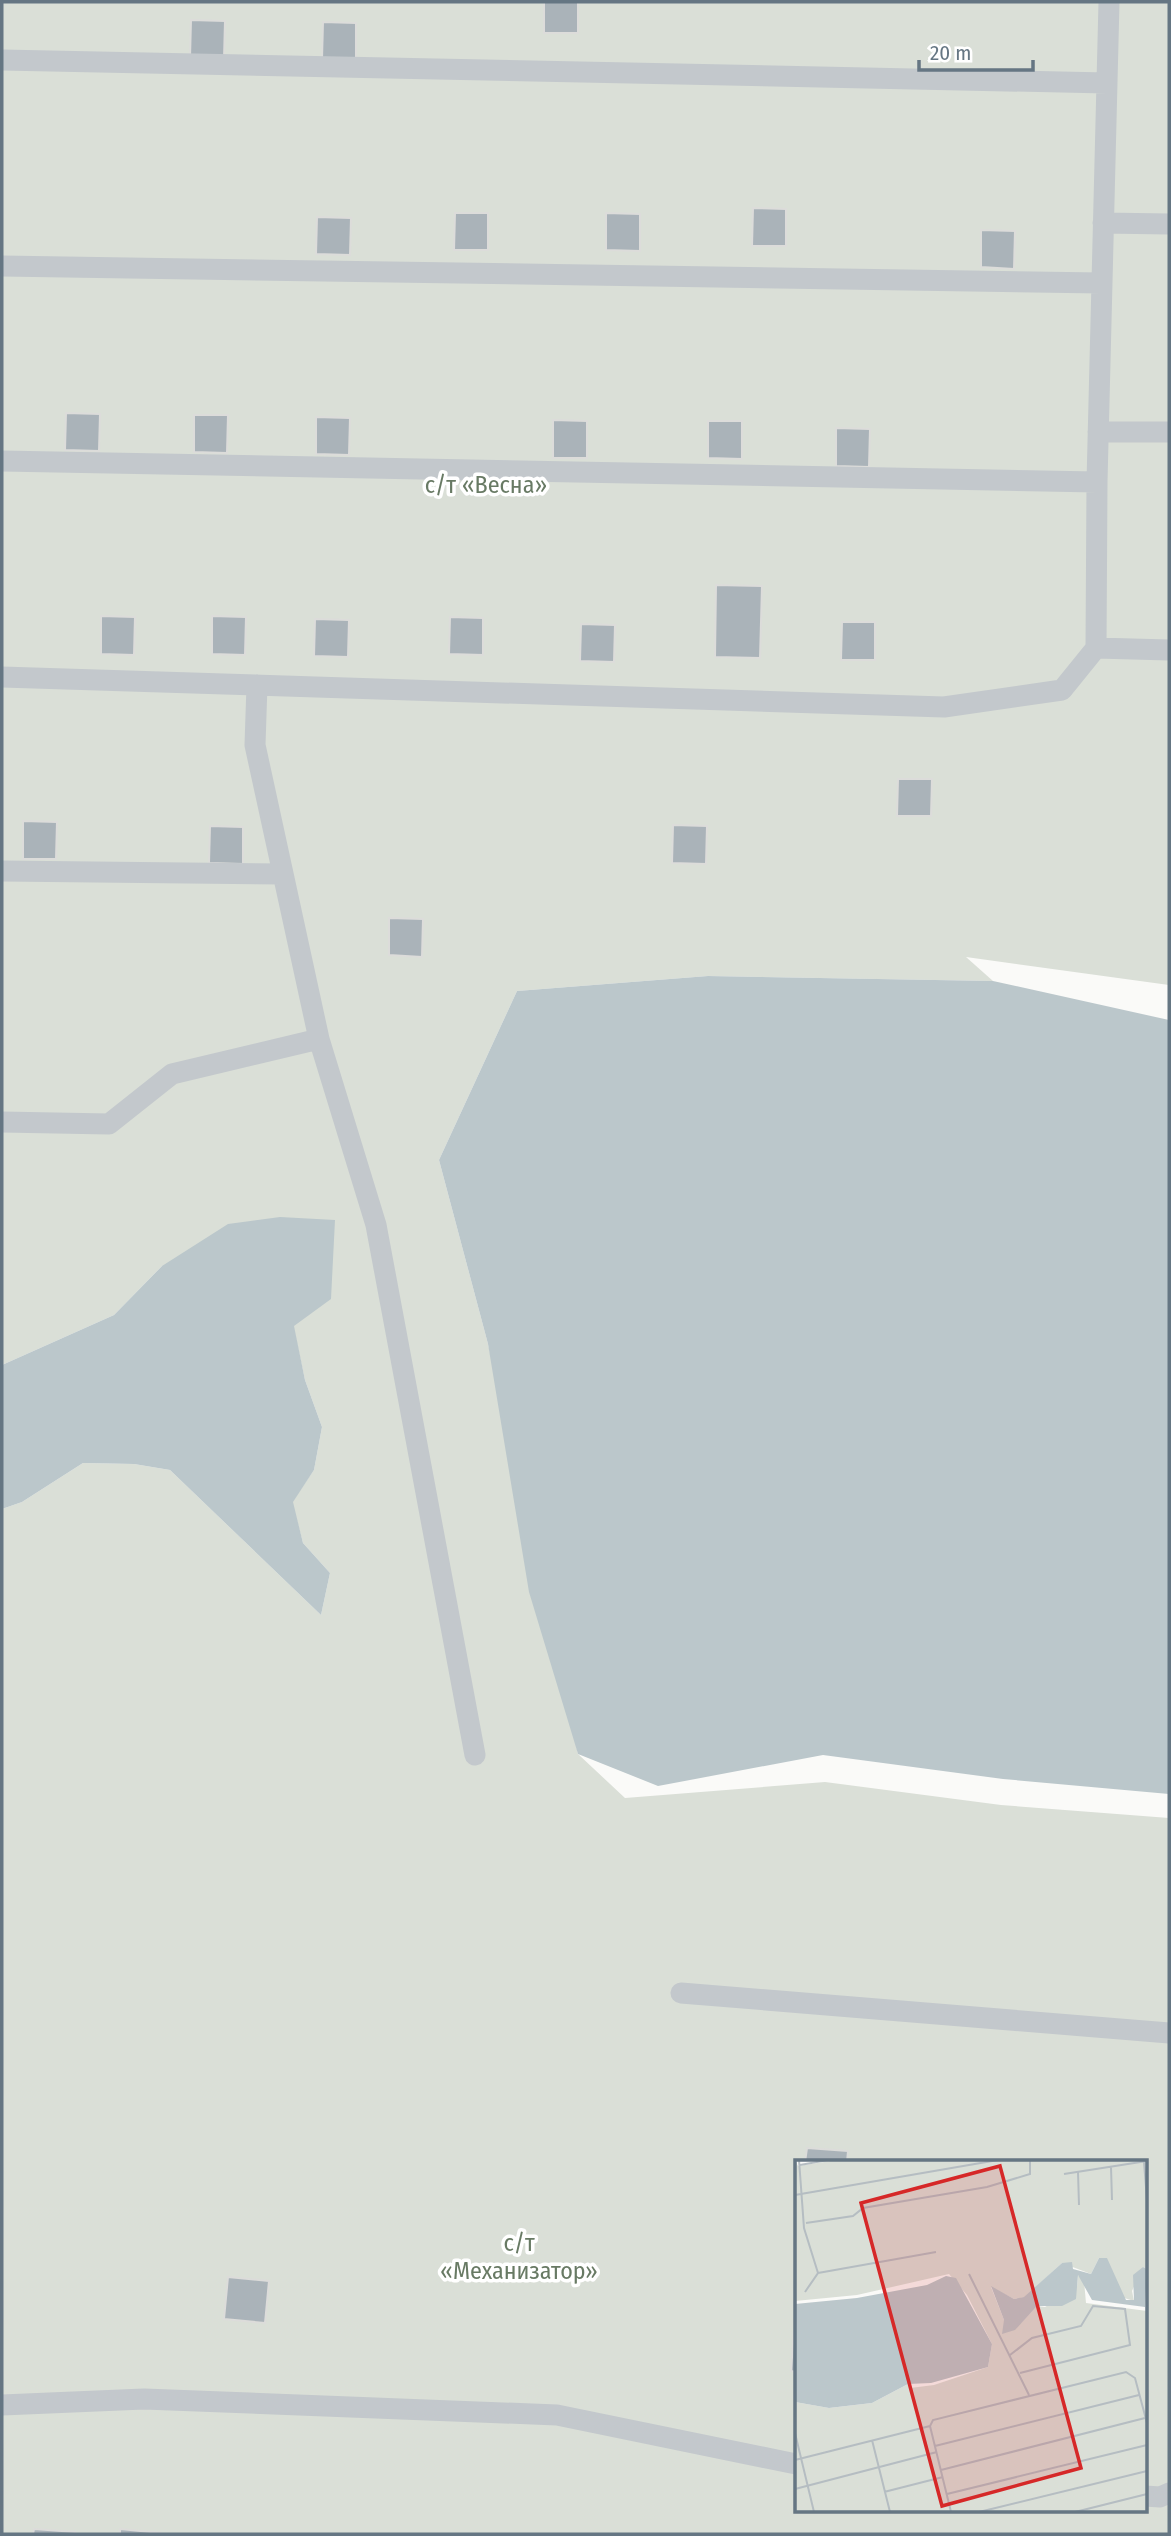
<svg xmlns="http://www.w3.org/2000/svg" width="1171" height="2536" font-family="'Fira Sans Condensed',sans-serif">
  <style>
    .green { fill: #dadfd7; fill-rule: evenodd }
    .water { fill: #bbc7cb }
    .building { fill: #aab3b9; stroke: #dcdcda; stroke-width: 2 }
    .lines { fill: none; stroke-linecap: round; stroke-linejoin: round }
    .service { stroke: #c3c8cc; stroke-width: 21 }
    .labels { text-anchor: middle; stroke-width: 7; stroke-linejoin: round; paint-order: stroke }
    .park-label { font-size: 24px; fill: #687a64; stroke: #fff }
    .inset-road { fill: none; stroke: #b5bdc2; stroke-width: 2 }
    .view { fill: #d62828; fill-opacity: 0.15; stroke: #d62828; stroke-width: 3.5 }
    .inset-edge { fill: none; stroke: #657683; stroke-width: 3.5 }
  </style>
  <rect width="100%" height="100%" fill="#fafaf8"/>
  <path class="green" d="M2,2H1169V985L966,957L993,981L708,976L517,991L439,1160L488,1344L578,1754L625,1798L825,1782L1001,1805L1169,1818V2534H2V1509L22,1502L83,1463L134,1464L170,1470L321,1615L330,1573L303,1543L292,1502L314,1470L322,1427L305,1380L293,1325L162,1266L114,1315L2,1365ZM796,2162H1145V2510H796Z"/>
  <path class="water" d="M708,976L993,981L1169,1020V1794L1003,1779L823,1755L658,1786L578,1754L529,1592L488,1344L439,1160L517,991Z
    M280,1217L335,1220L331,1299L294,1326L305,1380L322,1427L314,1470L293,1502L303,1543L330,1573L321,1615L170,1470L134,1464L83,1463L22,1502L2,1509V1365L114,1315L162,1266L228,1224Z"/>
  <path class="building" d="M544,2H578V33H544Z
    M191,20L225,21L224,59L190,58Z
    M323,22L356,23V60L322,59Z
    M753,208L786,209V246H752Z
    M455,213H488V250H454Z
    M606,213L640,214V251L606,250Z
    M317,217L351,218L350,255L316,254Z
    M981,230L1015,231L1014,269L981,267Z
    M66,413L100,414L99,451L65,450Z
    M194,415H228L227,453L194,452Z
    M316,417L350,418L349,455L316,454Z
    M553,420L587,421V458H553Z
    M708,421H742V459L708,458Z
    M836,428L870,429L869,467L836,466Z
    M716,585L762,586L760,658L715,657Z
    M101,616L135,617L134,655L101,654Z
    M212,616L246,617L245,655L212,654Z
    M450,617L483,618V655L449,654Z
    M315,619L349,620L348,657L314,656Z
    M842,622H875V660H841Z
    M581,624L615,625L614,662L580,661Z
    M898,779H932L931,816H897Z
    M23,821L57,822L56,859H23Z
    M673,825L707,826L706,864L672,863Z
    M210,826L243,827V864L209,863Z
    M389,918L423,919L422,957L389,955Z
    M807,2148L848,2151L847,2162H805Z
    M228,2277L269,2281L265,2323L224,2319Z
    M794,2330H796V2372L791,2371Z
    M34,2529L75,2532V2534H33Z
    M120,2529L161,2533V2534H120Z"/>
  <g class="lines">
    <path class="service" d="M2,60L1107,83
      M1103,223L1169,224
      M2,266L1101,283
      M1098,432H1169
      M2,461L1097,482
      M1096,648L1169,650
      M2,677L944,707L1062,690L1096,648L1097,482L1109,2
      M257,685L255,745L319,1039L376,1225L475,1755
      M2,871L283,874
      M2,1122L109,1124L172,1074L319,1039
      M681,1993L1169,2033
      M2,2405L144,2399L557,2415L796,2464
      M1145,2496L1160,2497L1169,2493"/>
  </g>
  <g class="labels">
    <g class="park-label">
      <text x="486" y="493">с/т «Весна»</text>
      <text x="519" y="2251">с/т<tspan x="519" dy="28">«Механизатор»</tspan></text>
    </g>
  </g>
  <g transform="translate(795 2160)">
    <rect width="352" height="352" fill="#fafaf8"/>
    <path d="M0,0L3,6L42,0H352V109L348,107L337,131L339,141L326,137L311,98H304L296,114L267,103L230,137L219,139L196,127L209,160L226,163L242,146L250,147L282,127L283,115L289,121L291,143L352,151V352H0V242L34,248L77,243L113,224L115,228L139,225L193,207L197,184L172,135L154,114L62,135L0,141Z" fill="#dadfd7"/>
    <path d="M304,98H312L331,140H339L338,115L348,107L352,109L350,147L297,140L283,115L281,139L267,146H242L220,170L207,174L209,160L196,126L219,139L229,137L267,103L277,102L278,109L296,114ZM151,116L161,118L197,184L193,207L136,223L113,224L77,243L34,248L0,242V144L62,138L132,125Z" fill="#bbc7cb"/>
    <path class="inset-road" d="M4,0L9,68L23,113L10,132M349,2L352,40M5,5L33,0M316,7L317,40M283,12L284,45M269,14L352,1M0,35L203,0M11,63L58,56L68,48L192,27L235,14V0M23,113L141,92M174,114L234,235M215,195L237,178L286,166L298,146L330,149L335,185L225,213M0,273L19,352M77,280L95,352M140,286L344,235M0,300L135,266M146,310L350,258M0,329L142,292M89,332L148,317M152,334L352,285M156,352L135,266L138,260L331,212L340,218L352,263M184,352L352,311M280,352L352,334"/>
    <path class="view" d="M205,6L286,308L147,346L66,43Z"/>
    <rect width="352" height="352" class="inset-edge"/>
  </g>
  <rect width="1171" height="2536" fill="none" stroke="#657683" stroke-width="7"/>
  <path d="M919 60v10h114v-10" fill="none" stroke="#657683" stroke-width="3.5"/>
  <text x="930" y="60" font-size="21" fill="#657683" stroke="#ffffff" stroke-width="5" paint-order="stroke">20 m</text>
</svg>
